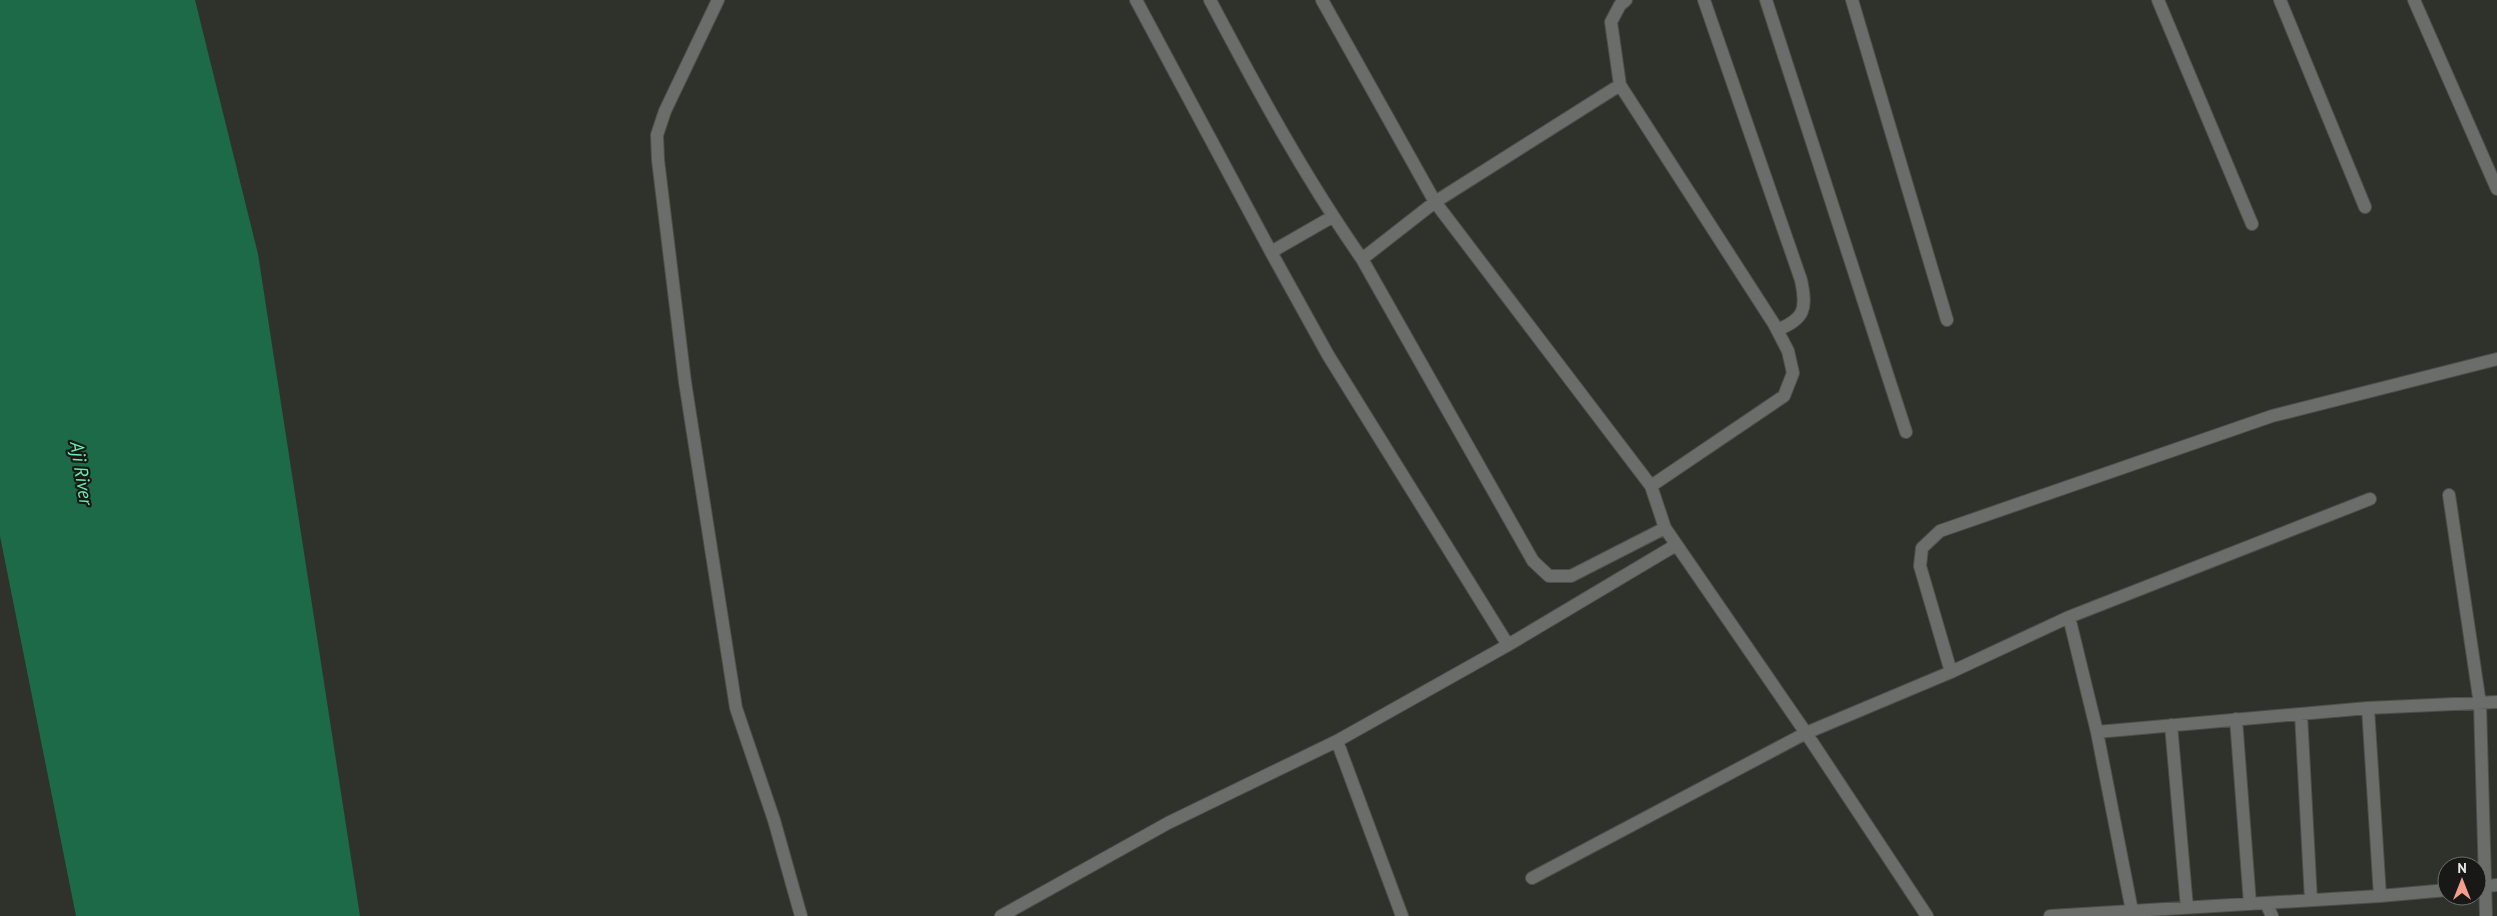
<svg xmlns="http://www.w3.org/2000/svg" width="2497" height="916" font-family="'PT Sans',sans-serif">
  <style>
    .water { fill: #1c6a48 }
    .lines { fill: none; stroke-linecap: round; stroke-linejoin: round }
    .minor-casing { stroke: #4d5049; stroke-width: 14 }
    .minor { stroke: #6b6d6a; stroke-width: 12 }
    .labels { text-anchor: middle; stroke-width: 4.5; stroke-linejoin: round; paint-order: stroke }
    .water-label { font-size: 19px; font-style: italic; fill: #6bedae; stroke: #181916 }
  </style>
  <rect width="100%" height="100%" fill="#2f322b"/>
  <path class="water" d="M0,0H195L258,254L360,916H76L0,536Z"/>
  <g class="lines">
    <defs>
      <path id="minor" d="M718,0L665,111L657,135L658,160L685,382L736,708L774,820L801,916
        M1136,0L1271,252
        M1210,0C1257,89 1304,176 1362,259L1533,561L1549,576H1571L1665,528
        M1322,0L1435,202L1651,486L1665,528L1806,733L1927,916
        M1704,0L1801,280C1807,309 1805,319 1777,330
        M1766,0L1906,432
        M1852,0L1947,320
        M2158,0L2252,224
        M2280,0L2365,207
        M2414,0L2497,189
        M1620,85L1774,324L1788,351L1793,373L1784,396L1651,486
        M1332,217L1271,252L1328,355L1508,645
        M1362,259L1435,202L1620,85L1611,22L1620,5L1626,0
        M2449,495L2480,704L2486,916
        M1951,672L1920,566L1922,548L1940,531L2272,416L2497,359
        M2368,708L2380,896
        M2301,714L2311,900
        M2236,719L2250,904
        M2171,725L2187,908
        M2097,732L2069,617L2370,499
        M1337,741L1402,916
        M1532,878L1806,733L1951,672L2069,617
        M2477,887L2497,885
        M2266,903L2272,916
        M2132,911L2097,732L2368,708L2497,702
        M1001,916L1168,823L1337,741L1508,645L1676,545
        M2050,916L2380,896L2447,890"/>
    </defs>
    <use href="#minor" class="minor-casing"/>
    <use href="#minor" class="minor"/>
  </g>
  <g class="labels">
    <g class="water-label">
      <text transform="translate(82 473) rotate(81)" y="7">Aji River</text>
    </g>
  </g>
  <g transform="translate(2462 881)"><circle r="24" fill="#181916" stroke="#6c6d69"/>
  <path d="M0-4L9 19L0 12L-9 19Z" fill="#f59d8f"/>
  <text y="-8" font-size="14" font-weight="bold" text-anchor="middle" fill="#e9ebe6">N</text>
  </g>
</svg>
